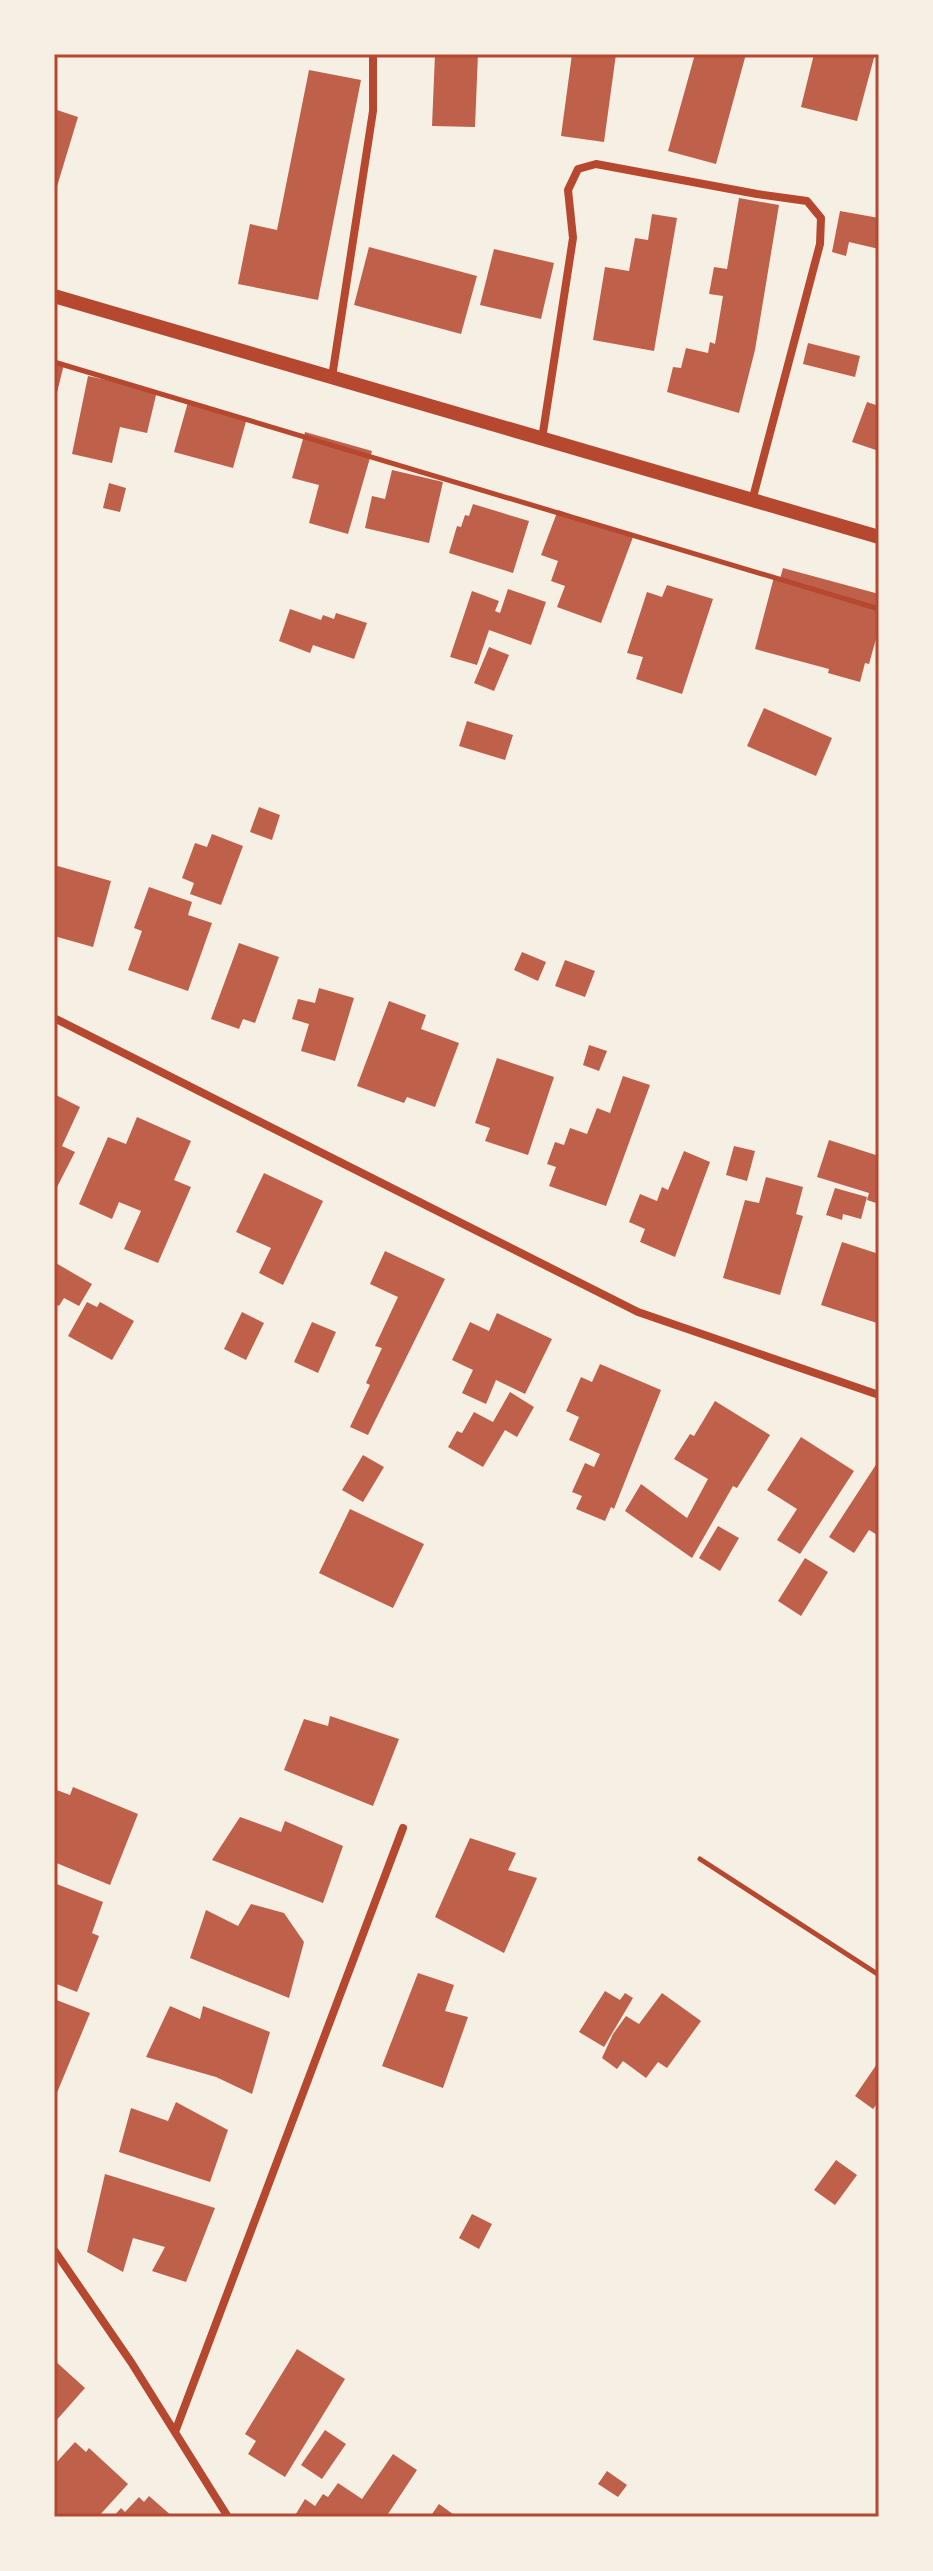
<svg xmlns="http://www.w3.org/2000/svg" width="933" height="2571" font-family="Overpass,sans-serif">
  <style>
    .building { fill: #bf614a }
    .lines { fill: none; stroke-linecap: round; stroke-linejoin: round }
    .path { stroke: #b5482f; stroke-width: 5 }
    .minor { stroke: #b5482f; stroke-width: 8 }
    .tertiary { stroke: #b5482f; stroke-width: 14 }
    .neatline { fill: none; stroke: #b5482f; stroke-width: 3 }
  </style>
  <rect width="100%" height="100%" fill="#f6efe4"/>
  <path class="building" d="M435,54H478L475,127L432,126Z
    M572,54H616L604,142L561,136Z
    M695,54H746L716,164L668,151Z
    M814,54H875L857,121L801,107Z
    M309,70L361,80L318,300L238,284L250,224L277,230Z
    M54,109L78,117L55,193H54Z
    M739,198L779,205L755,350L739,413L667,392L673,367L681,368L686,348L708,353L710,342L715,344L723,296L709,294L714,267L727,269Z
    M840,211L879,218V249L849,242L846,256L832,252Z
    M652,214L677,218L654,351L593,340L605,267L629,271L635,238L648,240Z
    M369,247L477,276L461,334L354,305Z
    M494,249L554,263L541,319L480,305Z
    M808,343L860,356L855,377L803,364Z
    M54,361L64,364L55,401H54Z
    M88,376L157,391L147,433L120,427L112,463L72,454Z
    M188,402L247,418L233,468L174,452Z
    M867,402L879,406V451L852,442Z
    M305,432L372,451L348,534L309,523L319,485L292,478Z
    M392,470L443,482L429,543L365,528L372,496L385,499Z
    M109,483L126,488L120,512L103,508Z
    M473,504L529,521L513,573L449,553L457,526L461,527L465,515L469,516Z
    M558,510L633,537L601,623L557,607L565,586L551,581L558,561L541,555Z
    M783,568L879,594V628L869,664L865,663L860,682L828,673L829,669L755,649L774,577L780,579Z
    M667,585L713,599L682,694L636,679L643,657L627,653L647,592L662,597Z
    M508,589L546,602L531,645L489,630L477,665L450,657L472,591L499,601L495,611L500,613Z
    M290,609L321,620L323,615L334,619L336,613L367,623L354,659L313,645L310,653L279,641Z
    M489,647L509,655L494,691L474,683Z
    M764,708L832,738L816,776L747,746Z
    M467,721L513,735L505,760L459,746Z
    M259,807L280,815L272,840L250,832Z
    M212,834L243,846L221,905L190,894L194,883L182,878L195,843L207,847Z
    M54,865L111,881L93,947L54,936Z
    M149,887L192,902L188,915L212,923L188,991L128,970L142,931L134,928Z
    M239,943L279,957L255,1023L243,1019L239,1029L211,1019Z
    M522,952L546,962L538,981L514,970Z
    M565,960L595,971L585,997L555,986Z
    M319,988L354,998L335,1061L301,1051L309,1024L292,1019L298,999L315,1003Z
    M389,1001L426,1015L421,1029L459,1043L435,1107L407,1097L404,1103L357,1086Z
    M589,1045L607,1051L599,1071L583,1065Z
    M497,1058L554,1077L528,1155L485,1141L490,1128L475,1123Z
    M623,1076L650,1085L606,1206L549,1186L556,1167L547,1164L555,1142L564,1145L570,1128L587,1134L597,1108L610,1113Z
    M54,1094L80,1107L62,1146L75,1152L56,1189L54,1188Z
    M137,1117L191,1141L174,1180L191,1187L158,1263L124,1249L141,1211L119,1202L112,1219L79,1204L108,1137L126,1144Z
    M829,1140L879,1156V1204L867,1200L869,1193L817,1177Z
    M734,1146L755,1151L747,1181L726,1175Z
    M684,1151L710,1162L675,1257L640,1242L645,1229L629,1222L640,1194L657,1201L662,1187L668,1190Z
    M264,1173L323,1201L283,1285L259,1273L271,1248L236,1232Z
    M766,1177L803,1187L796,1214L803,1216L780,1295L723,1278L745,1200L759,1203Z
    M835,1188L867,1197L861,1219L843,1214L842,1220L826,1215Z
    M842,1242L879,1254L877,1323L821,1305Z
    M385,1251L445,1279L368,1435L350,1427L370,1385L366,1383L382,1348L375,1346L398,1297L370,1284Z
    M54,1262L92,1284L79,1306L64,1298L59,1306L54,1303Z
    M87,1302L97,1307L100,1302L134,1321L112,1360L68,1336Z
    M242,1312L264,1323L246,1360L224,1349Z
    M497,1313L552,1339L525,1394L496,1380L486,1404L462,1393L473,1370L452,1360L470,1322L489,1331Z
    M312,1322L336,1332L318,1373L294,1362Z
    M600,1364L661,1390L614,1509L611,1507L605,1521L576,1509L582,1496L572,1492L585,1463L594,1467L600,1454L569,1440L579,1417L566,1411L581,1377L592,1382Z
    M510,1392L534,1407L517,1437L505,1430L483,1467L448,1447L457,1431L462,1433L474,1412L493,1422Z
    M715,1401L770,1435L737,1488L733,1486L692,1558L625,1511L641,1484L687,1518L708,1479L674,1459L690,1434L694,1436Z
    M801,1437L854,1471L800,1554L777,1540L797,1509L767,1490Z
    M363,1455L384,1467L363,1502L342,1490Z
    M879,1460V1536L869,1530L854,1553L829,1537Z
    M350,1509L424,1544L393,1608L319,1573Z
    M718,1526L739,1538L720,1571L699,1558Z
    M805,1558L828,1572L801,1616L778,1601Z
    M330,1716L399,1739L373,1806L284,1770L304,1719L328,1726Z
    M73,1787L138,1814L110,1885L54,1862V1789L70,1795Z
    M240,1817L281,1832L285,1821L343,1846L323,1903L212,1860Z
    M470,1838L516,1853L508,1870L537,1878L504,1953L435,1917Z
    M54,1883L103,1902L92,1933L99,1936L77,1992L54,1983Z
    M251,1904L284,1913L304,1942L289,1998L190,1958L206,1910L238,1926Z
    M418,1973L454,1985L445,2011L468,2017L443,2088L382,2066Z
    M605,1991L620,2000L625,1993L633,1998L604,2047L579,2032Z
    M662,1993L701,2021L667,2068L658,2062L646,2078L623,2061L617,2069L602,2058L613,2034L626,2016L639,2024Z
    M54,1999L90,2013L54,2100Z
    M170,2006L200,2019L203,2006L270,2032L252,2094L216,2077L146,2057Z
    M879,2061V2101L873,2109L855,2096Z
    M176,2102L228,2130L210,2182L119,2152L131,2108L168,2121Z
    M836,2160L857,2175L835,2205L814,2190Z
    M105,2174L215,2208L186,2282L152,2271L165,2247L133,2238L123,2272L87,2252Z
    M472,2214L492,2224L479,2249L459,2238Z
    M297,2349L345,2379L285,2477L248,2454L256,2441L245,2434Z
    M54,2360L85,2388L54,2423Z
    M325,2430L346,2444L322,2479L301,2465Z
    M75,2442L86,2452L89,2448L128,2484L98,2517H54V2465Z
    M393,2454L417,2470L386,2517H294L305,2499L315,2506L323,2494L328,2497L338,2483L362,2499Z
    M607,2471L627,2485L618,2497L598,2484Z
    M149,2496L173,2517H113L121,2508L125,2512L139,2497L144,2502Z
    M439,2504L457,2517H430Z"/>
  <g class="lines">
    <path class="path" d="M54,362L879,609
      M700,1859L879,1975"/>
    <path class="minor" d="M332,377L373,111V54
      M542,439L573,238L568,190L578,169L596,164L757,194L807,201L821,218L820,244L752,501
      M54,1018L638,1312L879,1395
      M54,2250L131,2362L228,2517
      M175,2432L403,1828"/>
    <path class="tertiary" d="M54,296L879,537"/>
  </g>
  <rect width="933" height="2571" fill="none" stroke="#f6efe4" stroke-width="112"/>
  <rect x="56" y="56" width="821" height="2459" class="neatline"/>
</svg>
